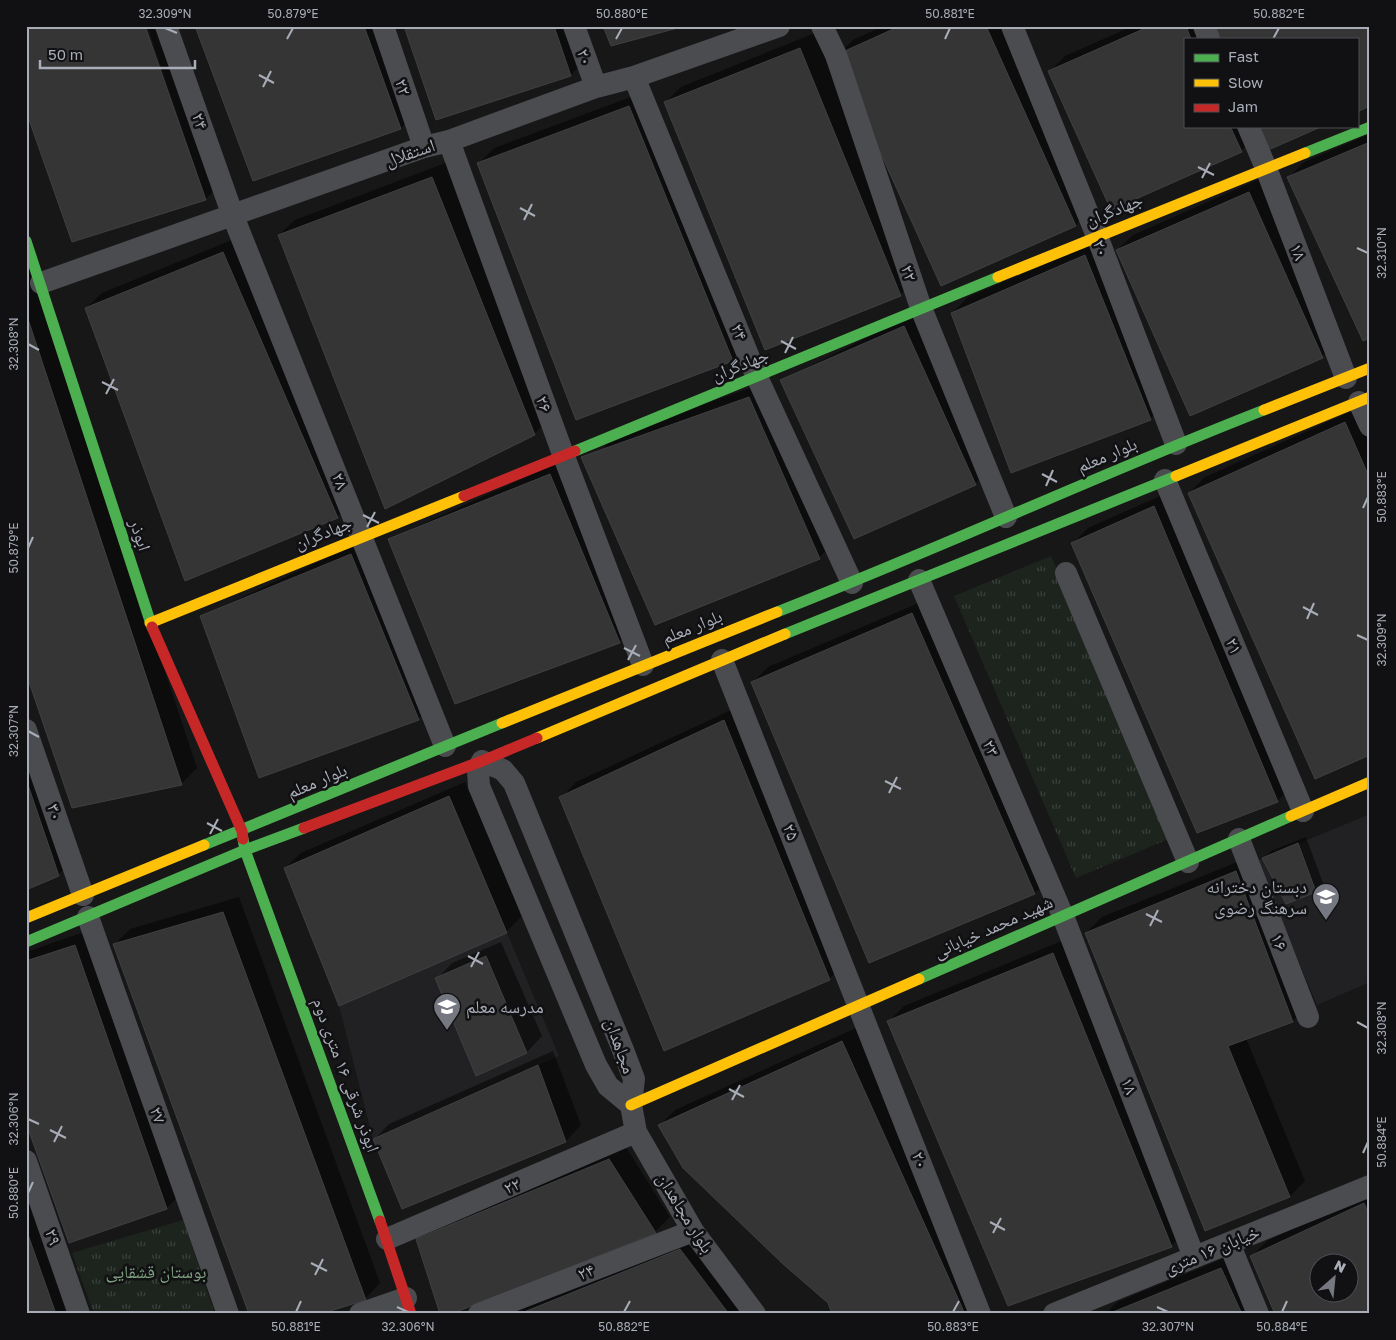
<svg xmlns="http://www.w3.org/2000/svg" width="1396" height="1340" font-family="'Golos Text','Noto Naskh Arabic',sans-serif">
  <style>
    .built { fill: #212123 }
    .grass { fill: url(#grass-tufts) }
    .shadow { fill: #0007; fill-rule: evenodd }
    .building { fill: #353536; stroke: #3f4043; fill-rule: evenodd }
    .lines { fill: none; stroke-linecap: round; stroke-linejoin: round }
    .street { stroke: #4b4c50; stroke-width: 22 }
    .fast { stroke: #4caf50; stroke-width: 11 }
    .slow { stroke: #ffc107; stroke-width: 11 }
    .jam { stroke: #c62828; stroke-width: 11 }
    .ticks { fill: none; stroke: #a8adb8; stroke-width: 2 }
    .labels { text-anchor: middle; stroke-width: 5; stroke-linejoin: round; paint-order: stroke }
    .street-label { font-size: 18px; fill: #a8adb8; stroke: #111113 }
    .poi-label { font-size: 18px; fill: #a8adb8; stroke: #111113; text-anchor: end }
    .park-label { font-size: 18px; fill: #7fa381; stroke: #111113 }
    .neatline { fill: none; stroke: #a8adb8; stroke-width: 2 }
    .ticks-label { font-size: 12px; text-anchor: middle; fill: #a8adb8 }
  </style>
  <defs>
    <pattern id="grass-tufts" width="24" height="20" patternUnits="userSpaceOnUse" patternTransform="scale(1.25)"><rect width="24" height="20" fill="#1d241e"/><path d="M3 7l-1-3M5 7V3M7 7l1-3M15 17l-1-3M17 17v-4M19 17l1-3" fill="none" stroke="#3b413d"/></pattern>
  </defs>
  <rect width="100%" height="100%" fill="#171717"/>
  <path class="built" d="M1370,814V982L1317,1005L1256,861Z
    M507,933L559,1056L373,1139L339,1006Z"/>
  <path class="grass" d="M1051,556L1171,838L1076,878L954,596Z
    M183,1220L215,1314H94L72,1253Z"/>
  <path class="shadow" d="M147,26H166L221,183L206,199Z
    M196,26H385L416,113L401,128L253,179Z
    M405,26H574L586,59L571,75L437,119Z
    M883,26H1008L1091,209L1076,225L942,285L838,55L853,40Z
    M1133,26H1208L1213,39H1185V126H1252L1257,136L1241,151L1050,71L1065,56Z
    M815,33L915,279L900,295L665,103L681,87Z
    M644,92L748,344L732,360L479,163L494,148Z
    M1370,134V337L1288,178L1304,162Z
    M448,162L549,419L534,434L279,235L295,220Z
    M1264,177L1337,342L1322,357L1117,250L1133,235Z
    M239,237L353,501L337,517L86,308L102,293Z
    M1100,241L1166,404L1150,419L952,313L968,297Z
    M26,252L197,768L181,784L26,669Z
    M920,311L991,469L975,484L782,380Z
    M764,383L834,542L819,558L598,442Z
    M1361,407L1370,428V754L1189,493L1205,477Z
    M566,459L634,626L619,642L389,539Z
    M1169,492L1293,786L1277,801L1073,543L1088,528Z
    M366,540L434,703L418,719L259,776L201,616Z
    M928,599L1050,878L1035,893L753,682L768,667Z
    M740,706L845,964L829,979L561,798L576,782Z
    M26,719L74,860L58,875L26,889Z
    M465,782L522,916L507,931L340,1004L285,868L301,853Z
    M1306,837L1323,883L1316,890L1286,903L1263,858L1271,851Z
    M1252,856L1308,1006L1293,1021L1246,1038L1305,1181L1290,1196L1086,933L1102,917Z
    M239,897L380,1283L365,1299L115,944L130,929Z
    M90,930L182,1192L167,1208L69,1242L26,1119V952Z
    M1069,938L1186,1231L1171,1246L888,1022L904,1006Z
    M501,942L542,1036L527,1052L476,1074L437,979L452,963Z
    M858,1027L982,1314H834L829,1303L660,1125L675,1110Z
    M553,1051L581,1125L566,1141L403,1207L374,1140L389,1124Z
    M624,1144L670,1217L655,1232L417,1240L433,1224Z
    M26,1171L77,1314H26Z
    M1370,1193V1314H1276L1251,1257L1267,1241ZM1318,1262H1348V1292H1318Z
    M696,1234L755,1314H499Z
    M1237,1253L1264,1314H1105L1117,1302Z"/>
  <path class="building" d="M26,26H145L206,200L72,242L26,111Z
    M195,26H364L401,129L253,181Z
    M404,26H554L571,76L436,120Z
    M603,26H685L611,46Z
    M900,26H986L1076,226L941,286L836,55Z
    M1150,26H1186L1191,39H1185V126H1230L1242,152L1111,210L1048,71Z
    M1212,26H1370V106L1357,112V39H1218Z
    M800,48L901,296L765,350L664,102Z
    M629,106L733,361L576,420L477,163Z
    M1256,126H1323L1266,151Z
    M1370,142V338L1363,341L1287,177Z
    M432,177L535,435L385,509L278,235Z
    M1249,192L1323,358L1190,416L1116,250Z
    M223,252L338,518L185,581L85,308Z
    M1085,255L1151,420L1011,473L951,313Z
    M26,313L182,785L72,808L26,673Z
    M904,326L976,485L854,539L780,380Z
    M749,397L820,559L655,625L581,457Z
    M1345,422L1370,479V755L1315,779L1188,493Z
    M550,474L620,643L455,704L388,539Z
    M1154,506L1278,802L1197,833L1071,543Z
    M351,554L419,720L259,778L200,616Z
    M912,613L1035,894L869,963L751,682Z
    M724,720L830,980L664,1051L559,797Z
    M26,779L59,876L26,890Z
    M449,796L507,933L339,1006L284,868Z
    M1298,843L1316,892L1286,904L1262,858Z
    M1236,871L1293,1022L1228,1046L1290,1197L1205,1231L1085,933Z
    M223,912L366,1300L320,1314H249L113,944Z
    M75,945L167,1209L69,1243L26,1123V961Z
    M1053,953L1172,1247L1008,1306L887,1021Z
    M486,956L527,1053L476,1076L435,978Z
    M842,1041L965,1314H832L828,1303L783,1264L683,1168L658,1125Z
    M538,1065L566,1142L402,1209L373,1139Z
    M609,1159L656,1233L451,1314H440L416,1239Z
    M1364,1203L1370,1216V1314H1275L1250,1256ZM1318,1262H1348V1292H1318Z
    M26,1229L56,1314H26Z
    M680,1249L729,1314H519Z
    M1221,1268L1242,1314H1108Z"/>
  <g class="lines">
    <path class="street" d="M166,26L233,216L445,746
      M383,26L424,147
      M574,26L596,87
      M822,26L836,55L921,308L1006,517
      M1012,26L1097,236L1176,444
      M1204,26L1209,39
      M634,77L757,377L852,583
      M1248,126L1266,168L1346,378
      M449,141L563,454L643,665
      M41,283L424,147L449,141L596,87L634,77L779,26
      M1359,402L1370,426
      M1165,480L1303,811
      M1066,573L1188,862
      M919,580L1063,916L1194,1257
      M722,660L980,1314
      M26,730L83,895
      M482,761L503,770L514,783L623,1050L634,1079L631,1105L636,1132L693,1231L755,1314
      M482,761L478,771L479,786L596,1065L608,1086L631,1105
      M1239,839L1308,1017
      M88,917L228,1314
      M26,1161L79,1314
      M387,1239L636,1132
      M1229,1243L1258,1314
      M360,1314L406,1298
      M479,1314L693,1231
      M1054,1314L1370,1186"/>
    <path class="fast" d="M1305,153L1370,127
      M26,241L152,627
      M575,451L998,277
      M777,612C941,548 1100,474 1264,410
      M785,634L1176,476
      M243,839L245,850L380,1221
      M204,845L502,723
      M26,942L245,850L304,828
      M919,979L1291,816"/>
    <path class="slow" d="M998,277L1305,153
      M1264,410L1370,368
      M1176,476L1370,397
      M150,623L464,496
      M502,723L777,612
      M537,738L785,634
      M1291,816L1370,782
      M26,918L204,845
      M631,1105L919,979"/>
    <path class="jam" d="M464,496L575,451
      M152,627L242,831L243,839
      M304,828L482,761L537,738
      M380,1221L411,1314"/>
  </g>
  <path class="ticks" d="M165,28L177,33M287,39L293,28M616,39L622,28M945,39L950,28M1273,39L1279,28M259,75L274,83M263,87L271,71M1198,167L1214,175M1202,178L1210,163M520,208L535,216M524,220L532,204M1357,248L1368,253M781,341L796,349M28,344L39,350M785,353L793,337M102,382L118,390M106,394L114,379M1042,474L1057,482M1046,486L1053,470M1363,508L1368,497M363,515L379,523M367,527L375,512M28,548L33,537M1303,607L1318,615M1307,619L1314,603M1357,635L1368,640M624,648L640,656M628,660L636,645M28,731L39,737M885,781L901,789M889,793L897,777M207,823L222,831M210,834L218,819M1146,914L1162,922M1150,926L1158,910M468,956L483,964M471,967L479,952M1357,1022L1368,1028M729,1089L744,1097M732,1100L740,1085M28,1119L39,1124M50,1130L66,1138M54,1142L62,1126M1363,1153L1368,1142M28,1193L33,1182M990,1222L1005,1230M993,1233L1001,1218M311,1263L327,1271M315,1275L323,1259M397,1307L408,1312M1157,1307L1168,1312M296,1312L301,1301M624,1312L630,1301M953,1312L959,1301M1282,1312L1287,1301"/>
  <defs>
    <symbol id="school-pin" viewBox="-11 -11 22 30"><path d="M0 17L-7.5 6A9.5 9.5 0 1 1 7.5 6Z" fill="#757880" stroke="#111113"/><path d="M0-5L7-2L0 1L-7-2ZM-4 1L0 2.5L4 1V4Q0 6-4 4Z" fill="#fff"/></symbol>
  </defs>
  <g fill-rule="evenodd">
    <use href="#school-pin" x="1310" y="881" width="32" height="43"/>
    <use href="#school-pin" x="431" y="991" width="32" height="43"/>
  </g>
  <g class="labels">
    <g class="street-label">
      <text transform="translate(585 57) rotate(70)" y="6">۲۰</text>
      <text transform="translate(403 87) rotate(71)" y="6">۲۲</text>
      <text transform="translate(200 121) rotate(71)" y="6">۲۴</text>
      <text transform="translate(410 153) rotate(-19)" y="6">استقلال</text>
      <text transform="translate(1114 210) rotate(-22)" y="6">جهادگران</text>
      <text transform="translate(1101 248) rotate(69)" y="6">۲۰</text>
      <text transform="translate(1298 252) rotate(69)" y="6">۱۸</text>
      <text transform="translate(909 273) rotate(72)" y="6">۲۲</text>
      <text transform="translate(739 332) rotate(68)" y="6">۲۴</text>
      <text transform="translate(740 365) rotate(-22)" y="6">جهادگران</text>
      <text transform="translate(544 404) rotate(70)" y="6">۲۶</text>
      <text transform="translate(1107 455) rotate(-23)" y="6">بلوار معلم</text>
      <text transform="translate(340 481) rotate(68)" y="6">۲۸</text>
      <text transform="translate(323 533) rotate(-22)" y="6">جهادگران</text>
      <text transform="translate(140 535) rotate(72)" y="6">ابوذر</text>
      <text transform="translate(692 627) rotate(-22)" y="6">بلوار معلم</text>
      <text transform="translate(1234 646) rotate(67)" y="6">۲۱</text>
      <text transform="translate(991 748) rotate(67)" y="6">۲۳</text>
      <text transform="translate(317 781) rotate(-23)" y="6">بلوار معلم</text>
      <text transform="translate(55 812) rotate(71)" y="6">۳۰</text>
      <text transform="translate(791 832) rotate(68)" y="6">۲۵</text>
      <text transform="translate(993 927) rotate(-24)" y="6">شهید محمد خیابانی</text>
      <text transform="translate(1279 942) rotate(69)" y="6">۱۶</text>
      <text transform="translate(620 1046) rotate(70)" y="6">مجاهدان</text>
      <text transform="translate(346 1075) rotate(70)" y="6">ابوذر شرقی ۱۶ متری دوم</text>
      <text transform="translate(1129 1086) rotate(69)" y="6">۱۸</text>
      <text transform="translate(158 1115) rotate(70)" y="6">۲۷</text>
      <text transform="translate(920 1160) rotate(69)" y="6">۲۰</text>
      <text transform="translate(512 1186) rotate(-23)" y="6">۲۲</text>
      <text transform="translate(685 1213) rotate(58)" y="6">بلوار مجاهدان</text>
      <text transform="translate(53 1237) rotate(71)" y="6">۲۹</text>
      <text transform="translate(1212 1250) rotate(-22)" y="6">خیابان ۱۶ متری</text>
      <text transform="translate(586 1272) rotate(-21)" y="6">۲۴</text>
    </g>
    <g class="poi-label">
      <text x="1307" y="893">دبستان دخترانه<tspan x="1307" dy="21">سرهنگ رضوی</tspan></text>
      <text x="466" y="1013" text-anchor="start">مدرسه معلم</text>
    </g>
    <g class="park-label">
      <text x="156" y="1278">بوستان قشقایی</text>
    </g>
  </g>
  <rect width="1396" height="1340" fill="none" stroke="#111113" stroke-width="55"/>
  <rect x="1184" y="38" width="175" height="90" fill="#111113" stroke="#4d4f55"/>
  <rect x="1194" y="54" width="25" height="8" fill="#4caf50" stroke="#4d4f55"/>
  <text x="1228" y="62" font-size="15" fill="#a8adb8">Fast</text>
  <rect x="1194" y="79" width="25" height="8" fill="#ffc107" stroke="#4d4f55"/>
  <text x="1228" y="88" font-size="15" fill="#a8adb8">Slow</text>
  <rect x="1194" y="104" width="25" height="8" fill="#c62828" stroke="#4d4f55"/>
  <text x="1228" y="112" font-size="15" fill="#a8adb8">Jam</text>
  <g transform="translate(1334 1278) rotate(27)"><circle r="24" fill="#111113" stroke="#4d4f55"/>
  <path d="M0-4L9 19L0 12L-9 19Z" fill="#757880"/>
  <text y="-8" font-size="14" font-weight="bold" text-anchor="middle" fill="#a8adb8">N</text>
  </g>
  <path d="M40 60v8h155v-8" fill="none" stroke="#a8adb8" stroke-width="2.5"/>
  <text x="48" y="60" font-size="15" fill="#a8adb8" stroke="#111113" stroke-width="4" paint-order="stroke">50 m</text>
  <rect x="28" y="28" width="1340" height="1284" class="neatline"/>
  <g class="ticks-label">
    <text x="165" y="18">32.309°N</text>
    <text x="293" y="18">50.879°E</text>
    <text x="622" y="18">50.880°E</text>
    <text x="950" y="18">50.881°E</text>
    <text x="1279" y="18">50.882°E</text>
    <text transform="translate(1382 253) rotate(-90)" y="4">32.310°N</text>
    <text transform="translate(14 344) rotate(-90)" y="4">32.308°N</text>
    <text transform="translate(1382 497) rotate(-90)" y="4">50.883°E</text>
    <text transform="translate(14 548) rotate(-90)" y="4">50.879°E</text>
    <text transform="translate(1382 640) rotate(-90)" y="4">32.309°N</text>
    <text transform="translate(14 731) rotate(-90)" y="4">32.307°N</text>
    <text transform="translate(1382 1028) rotate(-90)" y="4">32.308°N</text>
    <text transform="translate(14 1119) rotate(-90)" y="4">32.306°N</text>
    <text transform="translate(1382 1142) rotate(-90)" y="4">50.884°E</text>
    <text transform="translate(14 1193) rotate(-90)" y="4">50.880°E</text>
    <text x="296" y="1331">50.881°E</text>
    <text x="408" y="1331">32.306°N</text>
    <text x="624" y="1331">50.882°E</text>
    <text x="953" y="1331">50.883°E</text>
    <text x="1168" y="1331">32.307°N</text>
    <text x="1282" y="1331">50.884°E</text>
  </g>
</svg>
